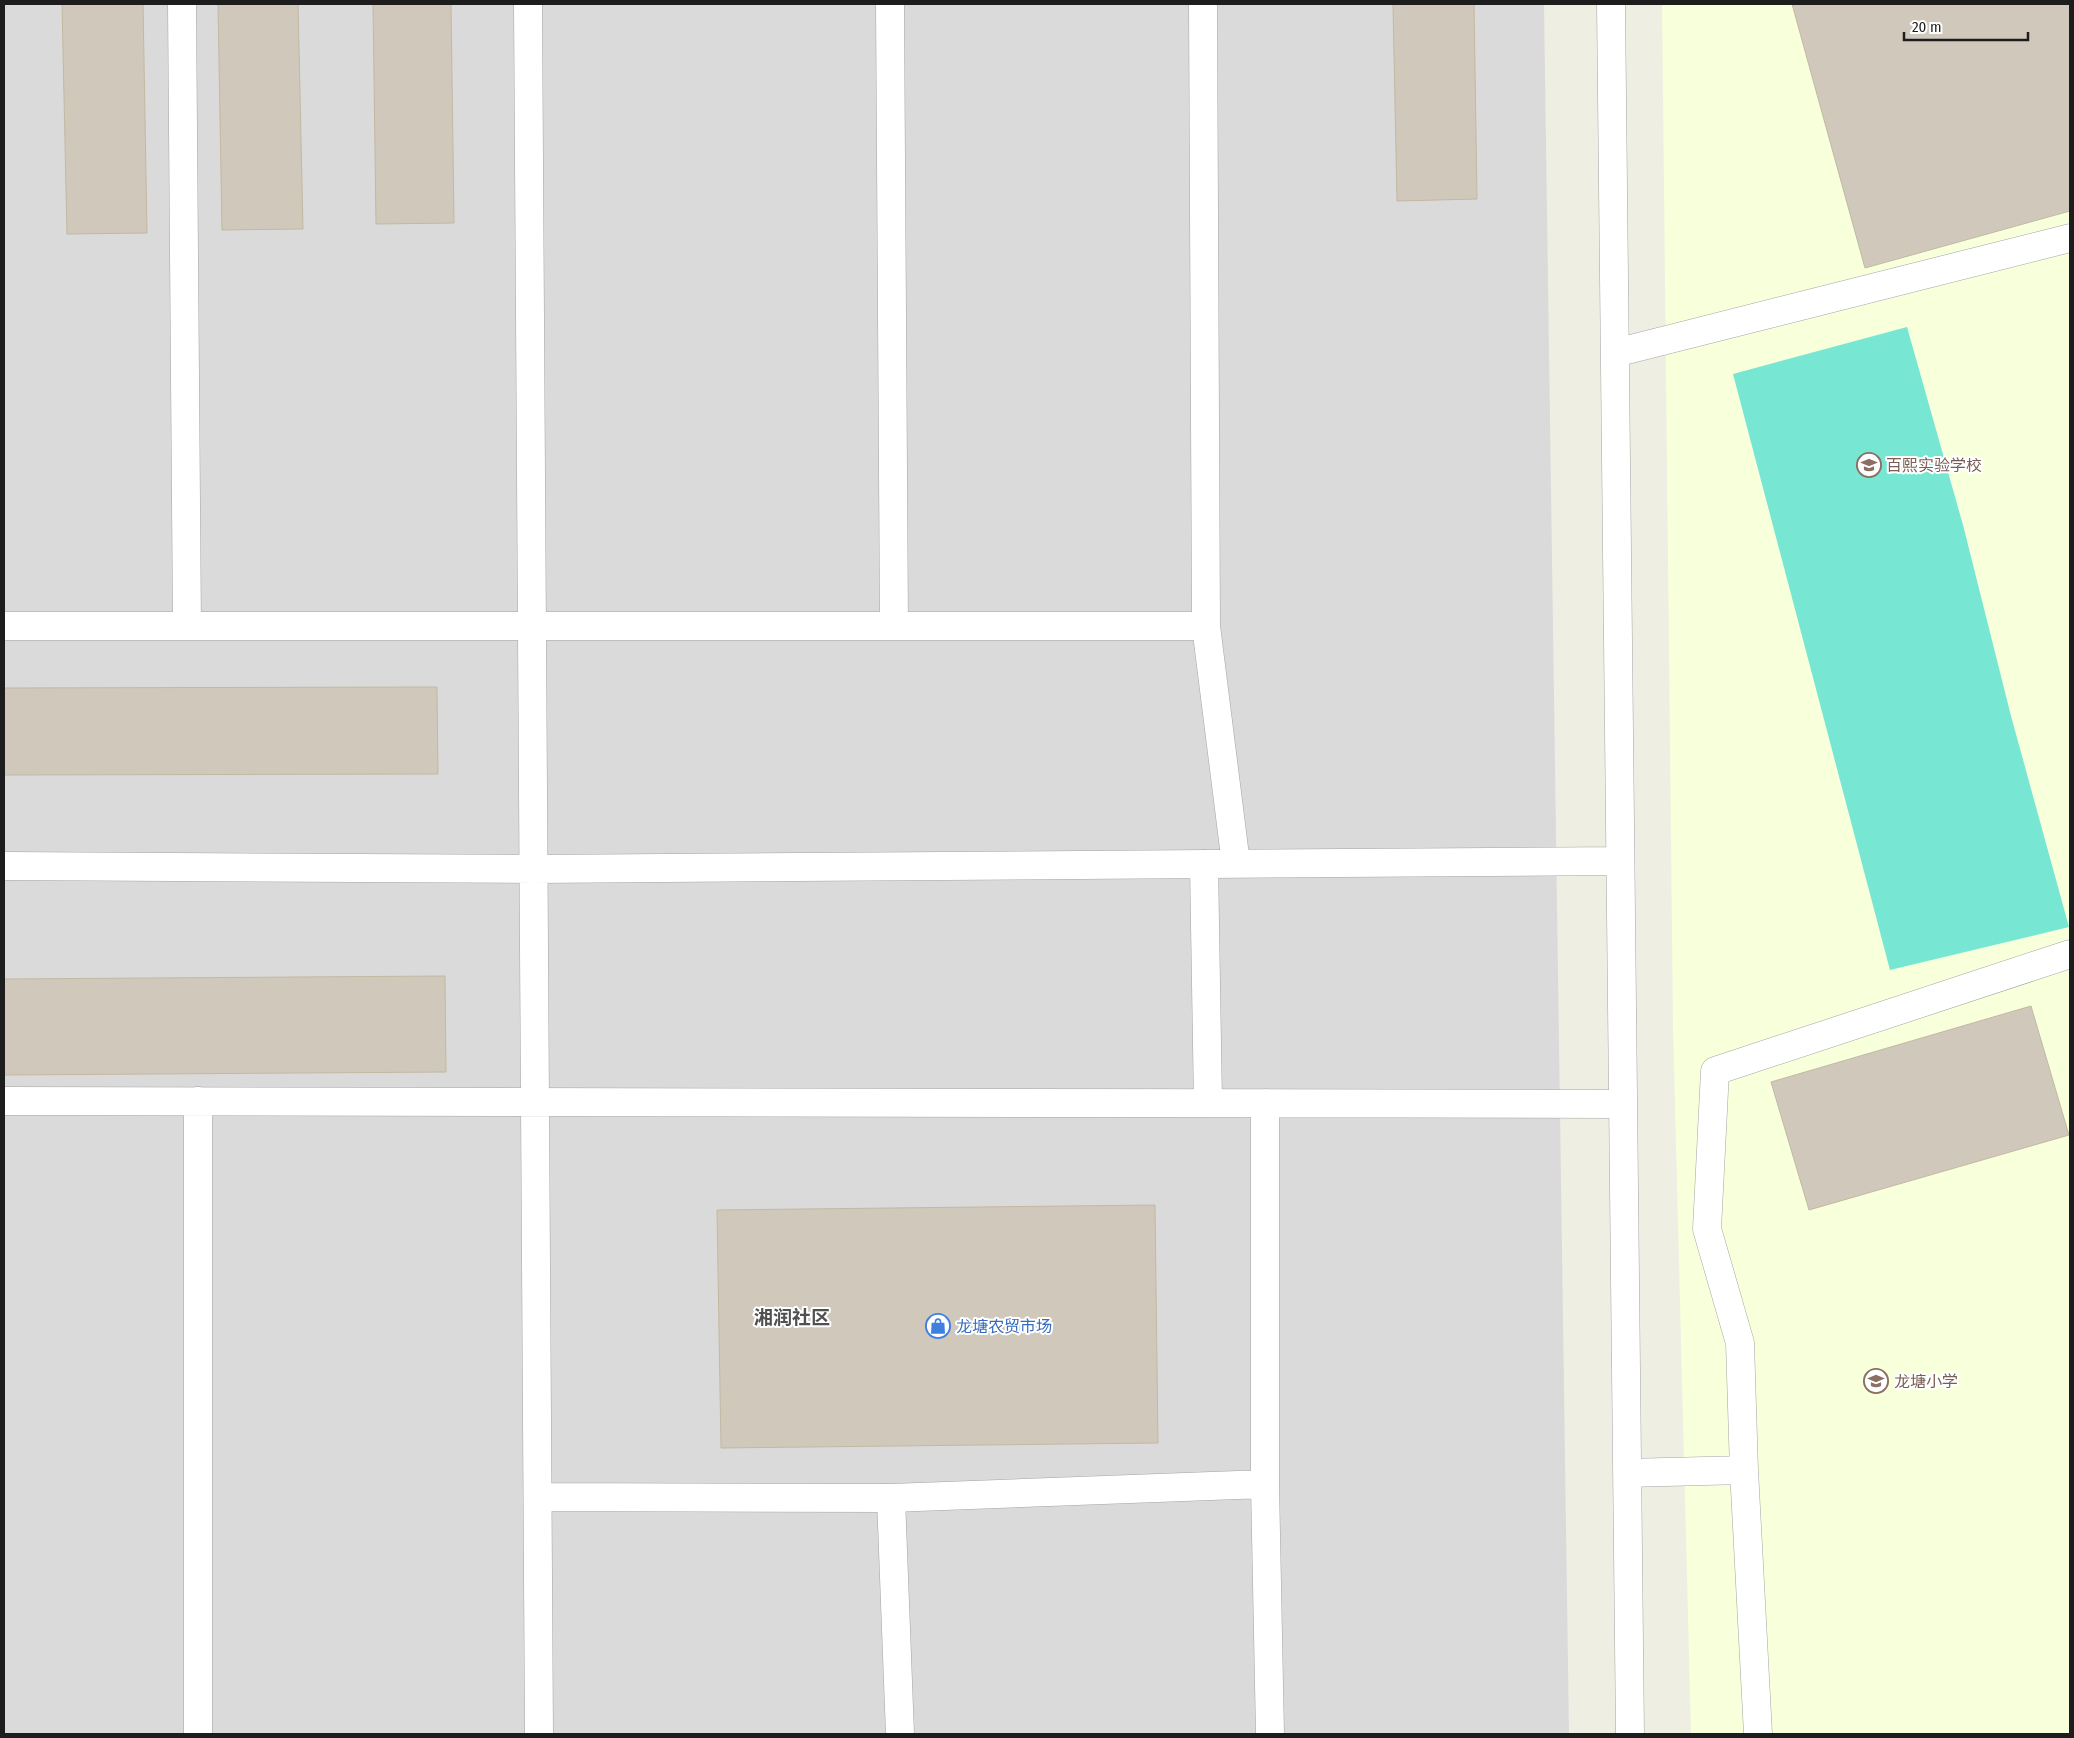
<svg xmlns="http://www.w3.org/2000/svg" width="2074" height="1738" font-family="'Fira Sans Condensed','Noto Sans SC',sans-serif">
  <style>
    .residential { fill: #dbdada }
    .education { fill: #f7ffdb }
    .pitch { fill: #77e7d4 }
    .building { fill: #d0c8bb; stroke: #c2b8a3 }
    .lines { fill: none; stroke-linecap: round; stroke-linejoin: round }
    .minor-casing { stroke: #a4a4a4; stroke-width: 29 }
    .minor { stroke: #fff; stroke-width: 28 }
    .labels { text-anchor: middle; stroke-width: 4; stroke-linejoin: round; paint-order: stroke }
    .education-label { font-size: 16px; fill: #785e54; stroke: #fff; text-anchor: start }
    .shop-label { font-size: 16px; fill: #366cbe; stroke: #fff; text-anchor: start }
    .quarter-label { font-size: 19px; font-weight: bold; fill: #505050; stroke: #fff }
  </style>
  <rect width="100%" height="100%" fill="#efeee2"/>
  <path class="residential" d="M4,4H1544L1569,1734H4Z"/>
  <path class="education" d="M1662,4H2070V1734H1691L1673,1028Z"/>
  <path class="pitch" d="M1907,327L1963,525L2011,716L2069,927L1890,970L1733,374Z"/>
  <path class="building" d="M62,4H143L147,233L67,234Z
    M218,4H298L303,229L222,230Z
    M373,4H451L454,223L376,224Z
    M1393,4H1474L1477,199L1397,201Z
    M1792,4H2070V211L1865,268Z
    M437,687L438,774L4,775V688Z
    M445,976L446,1072L4,1075V979Z
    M2031,1006L2069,1135L1809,1210L1771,1082Z
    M1155,1205L1158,1443L721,1448L717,1210Z"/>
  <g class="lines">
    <defs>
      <path id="minor" d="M182,4L187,626
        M528,4L539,1734
        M890,4L894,626
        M1203,4L1206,626L1236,864
        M1611,4L1630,1734
        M1615,353L2070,238
        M4,626H1206
        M1204,864L1208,1103
        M4,866L533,869L1620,861
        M4,1101L1623,1104
        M198,1101V1734
        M1265,1103V1484L1270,1734
        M1627,1473L1744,1470
        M538,1497L891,1498L1265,1484
        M891,1498L900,1734
        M1758,1734L1744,1470L1740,1343L1707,1229L1715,1071L2070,954"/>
    </defs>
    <use href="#minor" class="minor-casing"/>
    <use href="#minor" class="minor"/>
  </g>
  <defs>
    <symbol id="school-ring" viewBox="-11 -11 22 22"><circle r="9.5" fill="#fff" stroke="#8d6e63" stroke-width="1.5"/><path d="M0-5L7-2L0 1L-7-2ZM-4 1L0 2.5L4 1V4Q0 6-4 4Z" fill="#8d6e63"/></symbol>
    <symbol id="shop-ring" viewBox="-11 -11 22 22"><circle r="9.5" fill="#fff" stroke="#3f7fe0" stroke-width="1.5"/><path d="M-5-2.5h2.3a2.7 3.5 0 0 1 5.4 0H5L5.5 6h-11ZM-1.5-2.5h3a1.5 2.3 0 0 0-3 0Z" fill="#3f7fe0"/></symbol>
  </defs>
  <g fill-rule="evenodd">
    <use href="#school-ring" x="1855" y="451" width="28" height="28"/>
    <use href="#shop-ring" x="924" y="1312" width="28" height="28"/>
    <use href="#school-ring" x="1862" y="1367" width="28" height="28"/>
  </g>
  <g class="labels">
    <g class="education-label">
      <text x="1886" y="471">百熙实验学校</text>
      <text x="1894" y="1387">龙塘小学</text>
    </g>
    <g class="shop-label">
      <text x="956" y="1332">龙塘农贸市场</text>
    </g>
    <g class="quarter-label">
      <text x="792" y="1324">湘润社区</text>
    </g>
  </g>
  <rect width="2074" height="1738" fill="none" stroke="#1d1d1d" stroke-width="10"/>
  <path d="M1904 32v8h124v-8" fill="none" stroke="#1d1d1d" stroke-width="2.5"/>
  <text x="1912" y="32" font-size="15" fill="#1d1d1d" stroke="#ffffff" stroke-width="4" paint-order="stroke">20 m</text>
</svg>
